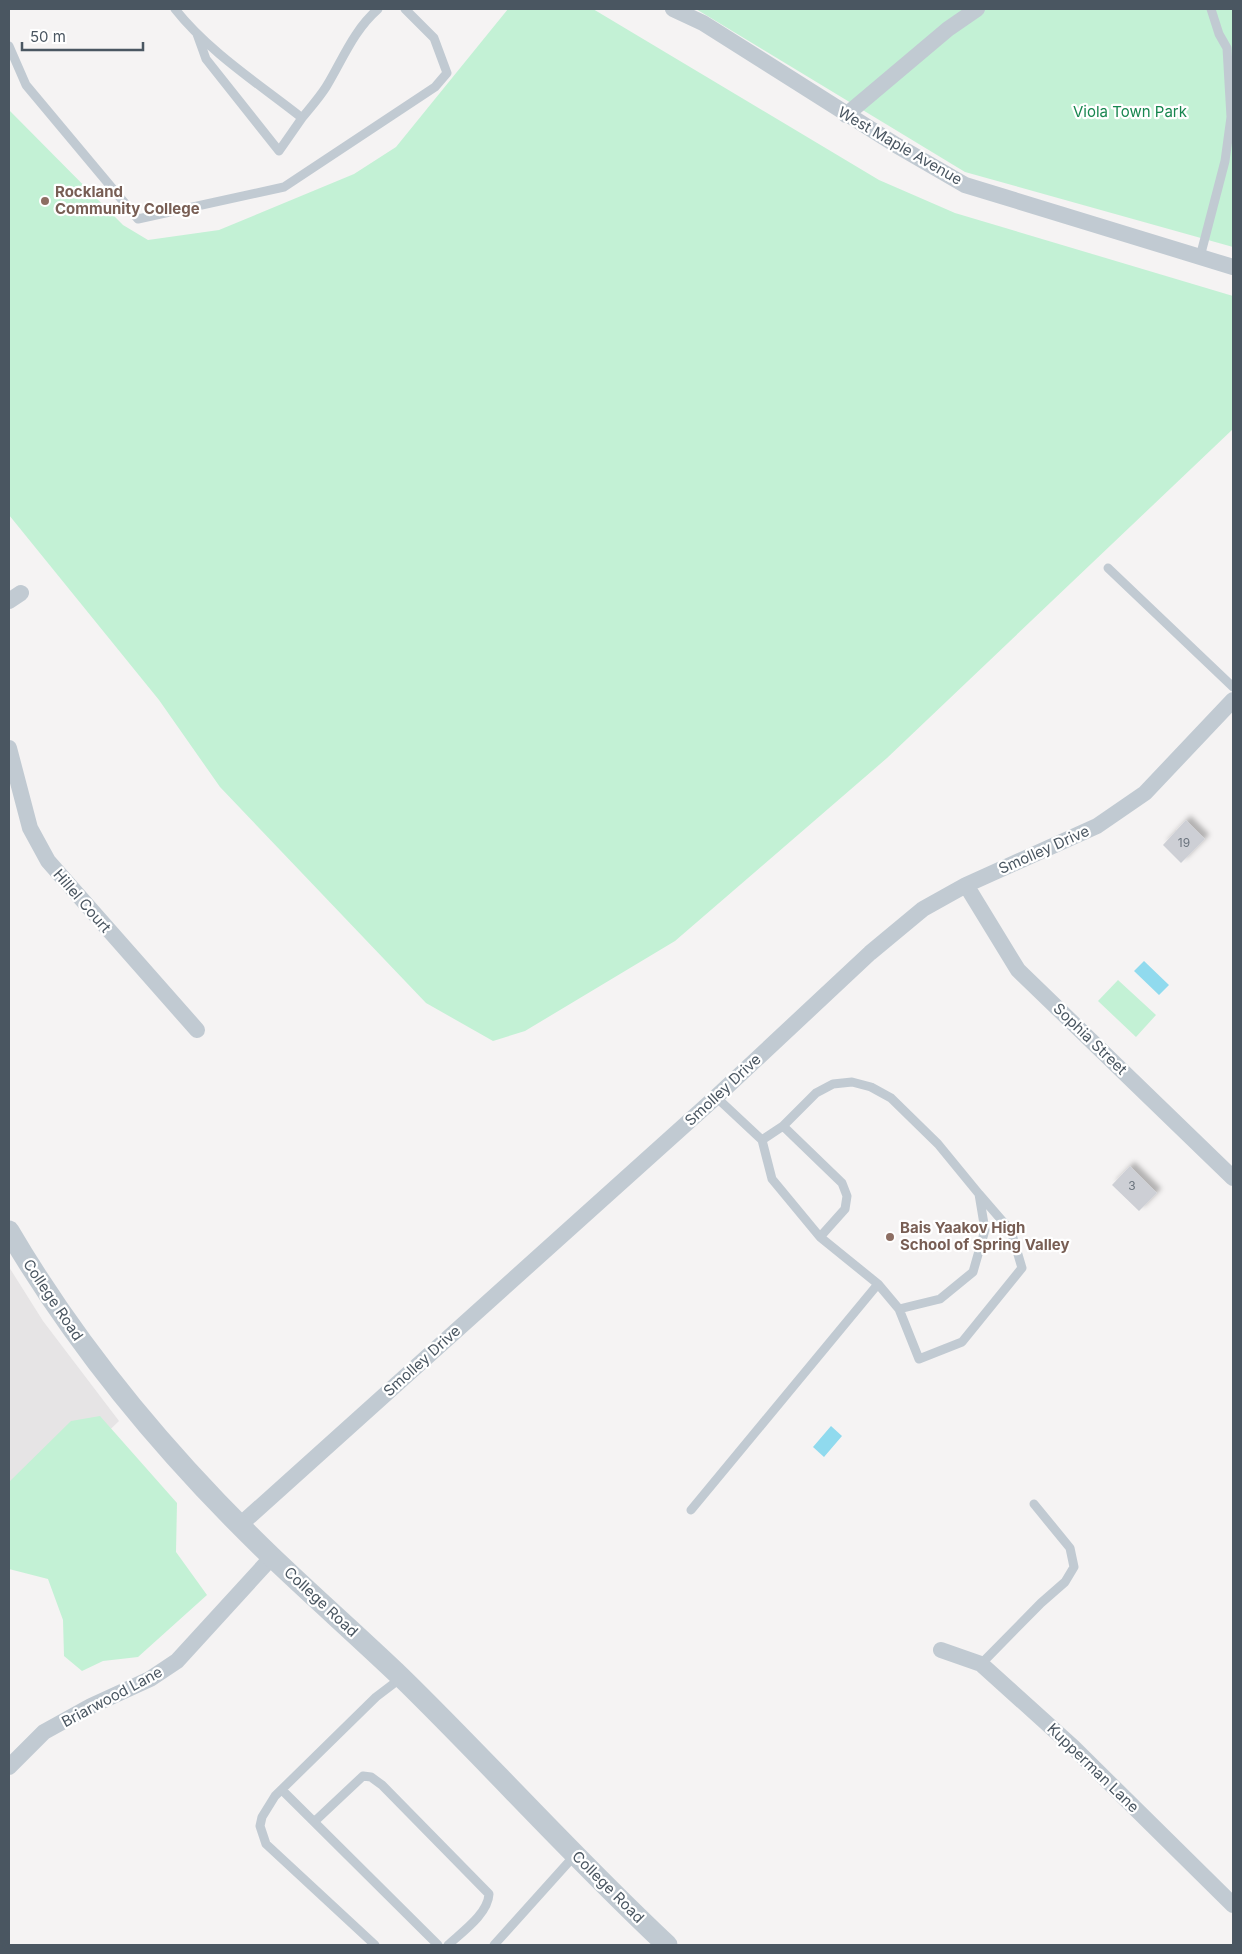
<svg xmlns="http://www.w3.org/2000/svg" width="1242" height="1954" font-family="Inter,sans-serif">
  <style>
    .education { fill: #e6e4e5 }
    .green { fill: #c3f1d5 }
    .water { fill: #90daee }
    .building { fill: #cdcfd5; filter: url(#shadow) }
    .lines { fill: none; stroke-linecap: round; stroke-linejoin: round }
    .service { stroke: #c1cad2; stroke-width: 9 }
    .minor { stroke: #c1cad2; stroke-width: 16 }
    .tertiary { stroke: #c1cad2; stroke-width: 21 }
    .education-dot { fill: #8d6e63; stroke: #fff; stroke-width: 2 }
    .labels { text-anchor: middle; stroke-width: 4.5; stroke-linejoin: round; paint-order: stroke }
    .number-label { font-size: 12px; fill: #6b747e }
    .park-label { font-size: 15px; fill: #17864f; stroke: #fff }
    .street-label { font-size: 15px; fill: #4a5661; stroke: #fff }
    .education-label { font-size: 15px; font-weight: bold; fill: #785e54; stroke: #fff; text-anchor: start }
  </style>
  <defs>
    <filter id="shadow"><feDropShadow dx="4.5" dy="-4.5" stdDeviation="2.5" flood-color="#0004"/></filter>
  </defs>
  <rect width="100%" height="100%" fill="#f5f3f3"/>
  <path class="education" d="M9,1267L43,1321L119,1421L9,1527Z"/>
  <path class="green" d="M508,9H593L879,180L955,213L1233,296V429L887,758L675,941L525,1031L493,1041L426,1003L220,787L159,700L9,515V110L123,225L148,240L219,230L354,174L396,147Z
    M696,9H1233V247L965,172Z
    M1118,980L1156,1015L1136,1037L1098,1001Z
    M100,1416L177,1503L176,1552L207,1595L138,1657L103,1661L82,1671L64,1656L63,1620L48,1579L9,1569V1482L71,1421Z"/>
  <path class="water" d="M1144,961L1169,985L1159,995L1134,971Z
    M831,1426L842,1436L824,1457L813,1447Z"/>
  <path class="building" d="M1186,820L1205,839L1181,863L1163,845Z
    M1130,1166L1157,1193L1139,1211L1112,1185Z"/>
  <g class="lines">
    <path class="service" d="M175,9C209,52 259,84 302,118C310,108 319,98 326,87C343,59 353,31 378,9
      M197,34L206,59L279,151L302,118
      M9,46L26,85L138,219L284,187L435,87L447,73L434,38L405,9
      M1200,257L1225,161L1231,117L1227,48L1219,34L1211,9
      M1108,568L1233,687
      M716,1097L762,1140L772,1179L820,1237L878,1284L899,1309L940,1299L973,1272L985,1230L979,1194L938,1144L891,1098L871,1087L852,1082L833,1084L816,1093L783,1126L762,1140
      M783,1126L842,1183L847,1196L845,1209L820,1237
      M899,1309L919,1359L962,1342L1022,1268L1011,1231L979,1194
      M691,1510L878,1284
      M981,1664L1041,1603L1065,1582L1074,1567L1070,1548L1034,1504
      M282,1790L438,1945
      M314,1822L363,1776L371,1777L382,1785L489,1894C488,1914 462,1932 448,1945
      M375,1945L266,1844L260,1826L262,1817L275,1796L376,1697L401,1678
      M494,1945L575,1855"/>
    <path class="minor" d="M673,9L703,23L896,145L965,185L1233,267
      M846,115L948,29L977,9
      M9,601L21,593
      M9,748L30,828L48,861L197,1030
      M966,885L1018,970L1233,1178
      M240,1525L716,1097L870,953L923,909L966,885L1097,826L1145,793L1233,700
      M941,1650L981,1664L1073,1747L1233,1905
      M9,1767L44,1732L91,1706L150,1679L177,1661L272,1557"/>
    <path class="tertiary" d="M9,1231C80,1352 171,1460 272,1557C315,1598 359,1637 401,1677C491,1765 575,1859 667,1945"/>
  </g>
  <g class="education-dot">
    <circle cx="45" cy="201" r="5"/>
    <circle cx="890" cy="1237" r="5"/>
  </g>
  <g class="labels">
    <g class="number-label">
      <text x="1184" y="847">19</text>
      <text x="1132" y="1190">3</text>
    </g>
    <g class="park-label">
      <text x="1130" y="117">Viola Town Park</text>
    </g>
    <g class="street-label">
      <text transform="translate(900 146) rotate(30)" y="5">West Maple Avenue</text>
      <text transform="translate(1044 850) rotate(-24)" y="5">Smolley Drive</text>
      <text transform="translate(82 901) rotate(49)" y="5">Hillel Court</text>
      <text transform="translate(1090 1039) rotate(44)" y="5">Sophia Street</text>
      <text transform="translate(723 1090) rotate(-43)" y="5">Smolley Drive</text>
      <text transform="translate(53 1300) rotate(56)" y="5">College Road</text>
      <text transform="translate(422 1361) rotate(-42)" y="5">Smolley Drive</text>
      <text transform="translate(321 1602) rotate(43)" y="5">College Road</text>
      <text transform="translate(112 1697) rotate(-28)" y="5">Briarwood Lane</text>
      <text transform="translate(1093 1768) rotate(44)" y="5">Kupperman Lane</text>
      <text transform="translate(608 1887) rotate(45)" y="5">College Road</text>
    </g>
    <g class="education-label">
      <text x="55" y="197">Rockland<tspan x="55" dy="17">Community College</tspan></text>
      <text x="900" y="1233">Bais Yaakov High<tspan x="900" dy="17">School of Spring Valley</tspan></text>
    </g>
  </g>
  <rect width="1242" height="1954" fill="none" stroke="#4a5661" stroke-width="20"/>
  <path d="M22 42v8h121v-8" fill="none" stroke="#4a5661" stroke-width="2.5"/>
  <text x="30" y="42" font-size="15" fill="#4a5661" stroke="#ffffff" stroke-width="4" paint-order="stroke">50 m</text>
</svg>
